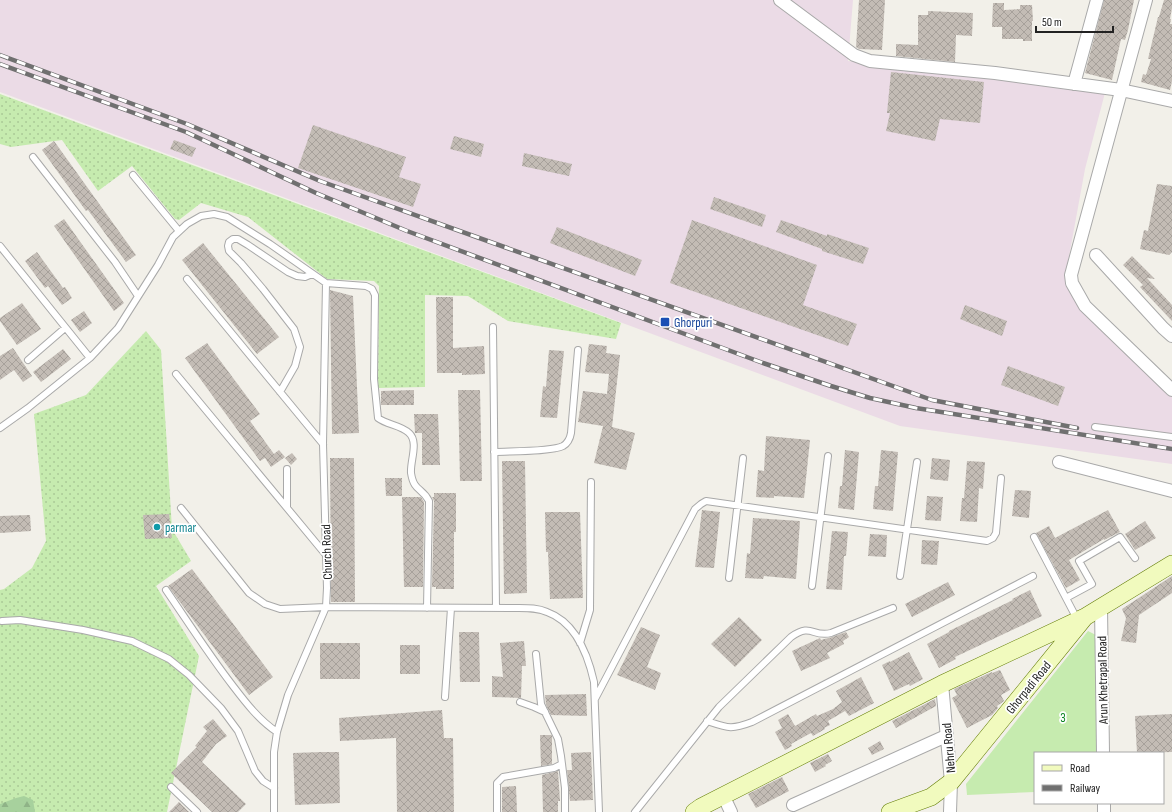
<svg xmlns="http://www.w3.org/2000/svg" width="1172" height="812" font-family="'Sofia Sans Condensed',sans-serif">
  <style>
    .railway { fill: #ebdbe6 }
    .grass { fill: url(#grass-dots) }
    .forest { fill: url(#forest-firs) }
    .garden { fill: #c6ebaf }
    .building { fill: url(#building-cross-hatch) }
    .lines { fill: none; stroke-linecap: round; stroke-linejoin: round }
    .service-casing { stroke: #a9a9a9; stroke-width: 8 }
    .minor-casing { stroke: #a9a9a9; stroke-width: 14 }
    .secondary-casing { stroke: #637d05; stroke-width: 18 }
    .service { stroke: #fff; stroke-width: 6 }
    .minor { stroke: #fff; stroke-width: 12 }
    .secondary { stroke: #f1fabe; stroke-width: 17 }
    .rail-casing { stroke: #707070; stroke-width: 4.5 }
    .rail { stroke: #fff; stroke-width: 3; stroke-dasharray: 9; stroke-linecap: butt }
    .transit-dot { fill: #1a4fb4; stroke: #fff; stroke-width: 1.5 }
    .culture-dot { fill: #0f9aa8; stroke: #fff; stroke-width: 1.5 }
    .labels { text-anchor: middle; stroke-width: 3.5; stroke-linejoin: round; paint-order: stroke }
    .transit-label { font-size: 13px; fill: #164399; stroke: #fff; text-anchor: start }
    .culture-label { font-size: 13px; fill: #0d838f; stroke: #fff; text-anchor: start }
    .street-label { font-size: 13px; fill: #222; stroke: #fff }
    .park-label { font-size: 13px; fill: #0c8422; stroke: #fff }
  </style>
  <defs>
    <pattern id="grass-dots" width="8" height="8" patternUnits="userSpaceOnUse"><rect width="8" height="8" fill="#c6ebaf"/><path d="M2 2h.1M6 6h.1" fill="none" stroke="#aac996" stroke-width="1.8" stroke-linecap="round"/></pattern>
    <pattern id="forest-firs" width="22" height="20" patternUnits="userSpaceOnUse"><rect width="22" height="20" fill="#a7d19d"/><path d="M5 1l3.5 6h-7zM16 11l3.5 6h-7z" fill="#8fb387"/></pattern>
    <pattern id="building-cross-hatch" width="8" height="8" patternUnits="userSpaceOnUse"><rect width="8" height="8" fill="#c3bcb5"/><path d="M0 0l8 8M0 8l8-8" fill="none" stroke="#a7a19b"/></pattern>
  </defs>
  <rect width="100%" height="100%" fill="#f2f0e9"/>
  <path class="railway" d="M0,0H853L848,61L1106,89L1085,169L1066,273L1079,304L1117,346L1172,397V464L900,426L0,92Z"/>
  <path class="grass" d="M0,94L621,323L616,339L508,321L468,296L425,295V387L378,388L379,286L374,281L327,279L248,217L201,203L179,220L175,219L132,166L98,191L62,140L11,147L0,144Z
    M146,331L161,350L172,529L191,561L156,586L199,656L167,812H0V590L4,589L32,568L46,541L34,414L86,395Z"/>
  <path class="forest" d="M24,796L33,800L35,812H0V804L16,798Z"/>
  <path class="garden" d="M1088,631L1100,637L1097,753H1035V792L967,795L966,784Z"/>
  <path class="building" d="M859,0H885L882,50L859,49L856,47Z
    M1104,0H1134L1128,30L1125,40L1121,39L1112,80L1085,73Z
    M1164,0H1172V8L1170,19H1171L1170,24H1172V81L1170,90L1141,82L1143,74L1146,75L1151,59H1148L1158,17H1159Z
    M993,3H1004V10L1020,9V5H1032L1033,21H1032V41H1023V39H1002V27H992Z
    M928,11L973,13L972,36L956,35L955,62L896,56V44L918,45V15H928Z
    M891,72L984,82L980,123L940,119L935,141L886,131L890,113H887Z
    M313,125L406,157L399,177L421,184L413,207L298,168Z
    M454,136L484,144L481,157L450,149Z
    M174,140L196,148L192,157L170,149Z
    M54,141L136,255L126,262L88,210L86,211L42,150Z
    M524,153L572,164L569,176L522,166Z
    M1157,184L1172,186V252L1169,255L1140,249L1144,230L1148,231Z
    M714,197L766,215L762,227L710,209Z
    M64,219L124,303L114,311L54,226Z
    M692,220L817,265L803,305L857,324L848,346L670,283Z
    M781,220L827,236V234L869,248L863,264L822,251V249L776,232Z
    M557,227L642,260L635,276L550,243Z
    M203,243L279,337L257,354L182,260Z
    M37,252L63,288L65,287L72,298L62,305L48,286L45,288L25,261Z
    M1132,256L1155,279L1147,278L1172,305V321L1140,287L1143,285L1123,265Z
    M330,290L353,296L359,433L332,434Z
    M436,297H453V348L484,346L485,374L462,375V373H437Z
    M22,303L41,329L17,345L0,321V318Z
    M965,305L1007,321L1002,336L960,319Z
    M84,311L92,323L80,332L71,320Z
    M207,343L260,414L250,421L274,454L279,450L285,457L271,467L265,458L260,461L185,358Z
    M589,344L607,346L606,353L620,355L612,427L635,433L626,470L594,463L603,426L578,422L583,391L607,394L609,374L585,372Z
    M13,348L32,376L23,382L14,370L0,380V356Z
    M63,349L71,359L41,382L33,372Z
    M549,350L564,351L557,418L540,417L543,386L546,387Z
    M1008,366L1065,387L1058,406L1001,385Z
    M414,390V405H381V391Z
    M458,390H480L482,481H460Z
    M414,414H438L440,465H422V433H415Z
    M766,436L810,440L804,498L774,496V498L756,497L758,470L764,471Z
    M845,450L859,452L854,510L838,508L840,486H842Z
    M881,450L898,452L893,511L873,509L875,486H878Z
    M292,453L297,459L291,465L285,458Z
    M330,458H354L355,602H331Z
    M932,458L950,460L948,481L930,479Z
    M502,461H525L527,593L504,594Z
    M967,461L985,462L983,489L979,488L977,522L960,521L962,498H964Z
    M385,478H402V496H386Z
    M1015,490L1031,491L1029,518L1012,516Z
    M434,493H456V532H454V589H436V587H432L434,501L432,497H434Z
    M927,496L943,497L941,521L925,520Z
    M402,497H421L424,502L423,587H404Z
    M702,510L720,512L714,568L695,567Z
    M1108,510L1120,532L1104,540V539L1069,560L1080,580L1066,588L1036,533L1049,526L1055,538Z
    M545,512H580L583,598L550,599L548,552H546Z
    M169,514L172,538L145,539L143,515Z
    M30,515L31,531L0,533V516Z
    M753,518L800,521L796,579L764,576L763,579L745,578L747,553L750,554Z
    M1145,521L1156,538L1135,550L1125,534Z
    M832,531L848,532L846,556H844L842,590L826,589Z
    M870,534L887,535L886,557L868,556Z
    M922,540L939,541L937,565L921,564Z
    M192,569L273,677L249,695L168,586Z
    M1172,576V593L1139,615L1136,643L1121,641L1126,618L1122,609Z
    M948,582L955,595L912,617L905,604Z
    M1030,590L1042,616L955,657L956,659L939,668L927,644L949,632V631L1013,600L1012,599Z
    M739,617L762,640L735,667L711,644Z
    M641,627L660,635L647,667L661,673L655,690L617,675Z
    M459,632H479L480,682H460Z
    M846,632L849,637L843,641L844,644L827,653L830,658L801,671L792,651L820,638L821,640L832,637Z
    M524,641L526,666H522L521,698L492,697V676L503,677L500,643Z
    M320,643H360V679H320Z
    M400,645H420V674H400Z
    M909,652L923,679L910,686L909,684L894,691L882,665L890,661V662Z
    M1000,670L1010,690L1001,695L1004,701L997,706L998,708L992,715L967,728L952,698L957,695L954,689L992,672V673Z
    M861,677L874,703L849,716L845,711L828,721L830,725L824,728L825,729L813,736L811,733L791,744L792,746L785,750L775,732L782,728L778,720L788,714L795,726L816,714L817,716L833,709L842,702L836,691Z
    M586,694L587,716L551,715L546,705L545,695Z
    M935,699L936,706L896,728L892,721Z
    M442,710L444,738H453L454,812H397L396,738L340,741L339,718Z
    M1172,714V752L1137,753L1135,716Z
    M213,719L227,736L216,744L202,762L246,804L238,812H212L171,773L197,747L195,746L207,731L203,727Z
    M540,735H551L552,736V764L541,766Z
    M880,741L884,749L872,755L868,748Z
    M322,752H339L340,803L295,805L293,753Z
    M591,752L593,800L570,801L567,770H572L571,753Z
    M828,754L832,761L825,765L826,766L815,772L810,763Z
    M558,771L560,801H558V812H543L542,775Z
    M782,777L789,791L756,808L748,794Z
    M516,786L517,812H502V787Z
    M179,802L189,812H169Z"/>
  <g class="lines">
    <defs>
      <path id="service" d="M33,157L115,262L138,296
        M133,175L179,231
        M0,246L90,358
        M187,279L323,444
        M493,327L496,608
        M28,360L65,328
        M176,374L326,555
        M280,392L295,366L300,347L294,329L263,289L241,263L229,251L228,246L229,242L233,239H238L248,245L288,272L297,276L305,277L312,274
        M1095,427L1172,437
        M0,428L28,408L90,358L118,328L158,265L173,237L187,224L201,216L214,214L227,217L270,244L326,283L366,286L372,289L375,295L374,379L378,418C387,425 401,425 409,433C419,442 410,461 411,473C414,492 422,487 429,501L427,608
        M494,452C509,451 551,452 563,446C568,443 570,439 571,433L578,350
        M287,507V469
        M181,508L249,593L265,604L280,609L326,607L519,608C529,608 538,608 547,612C575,622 588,655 594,682L599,812
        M1034,537L1077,619
        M900,576L917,462
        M729,578L743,458
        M812,586L828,456
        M166,590C188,622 209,655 233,686C246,703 259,720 277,732
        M1066,598L1092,584L1079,561L1120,537L1135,558
        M2,621L20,620L83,630L132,641L169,659L189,675L221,708L238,731L255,771L263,781L274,788
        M580,643L590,610L591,482
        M536,654L541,704L558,739L561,756L565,788V812
        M445,697L451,608
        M595,699L695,509L701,504L706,501L987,541L993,538L996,533L1001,478
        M520,702L534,707L545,712
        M707,721C728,728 731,730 752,722L1033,576
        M171,787L197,812
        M274,812V752L277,732L288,695L326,607L327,588L323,444L326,283
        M497,812V783L503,777L554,768L562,764
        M635,812L719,707L791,637C812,622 812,638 831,633L893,608"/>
      <path id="minor" d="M780,0L854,55L870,61L995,73L1121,90L1172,101
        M1146,0L1071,275L1072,283L1085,306L1172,390
        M1074,84L1097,0
        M1096,255L1163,328L1172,336
        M1059,462L1172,491
        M1101,607L1103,753
        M942,684L951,782L950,812
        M723,795L731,812
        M1104,803V812
        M793,805L946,736"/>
      <path id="secondary" d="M694,812L701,807L942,684L1085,617
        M890,812L931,797L951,782L1085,617L1172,564"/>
    </defs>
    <use href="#service" class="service-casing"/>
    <use href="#minor" class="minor-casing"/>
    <use href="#secondary" class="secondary-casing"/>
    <use href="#service" class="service"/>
    <use href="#minor" class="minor"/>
    <use href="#secondary" class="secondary"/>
    <defs>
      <path id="rail" d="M0,55L187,124L320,181L932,400L1077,428
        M0,64L186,132L316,193L407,231L763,363L831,386L870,398L916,408L1172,449"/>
    </defs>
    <use href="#rail" class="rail-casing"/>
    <use href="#rail" class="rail"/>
  </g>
  <rect class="transit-dot" x="660" y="317" width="10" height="10" rx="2"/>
  <circle class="culture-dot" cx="157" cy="527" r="4"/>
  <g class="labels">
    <g class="transit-label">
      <text x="674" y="327">Ghorpuri</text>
    </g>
    <g class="culture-label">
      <text x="165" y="532">parmar</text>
    </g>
    <g class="street-label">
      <text transform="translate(326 552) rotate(-92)" y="5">Church Road</text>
      <text transform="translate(1102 680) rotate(-91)" y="5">Arun Khetrapal Road</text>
      <text transform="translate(1028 687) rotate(-51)" y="5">Ghorpadi Road</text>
      <text transform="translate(948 748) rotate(-95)" y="5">Nehru Road</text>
    </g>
    <g class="park-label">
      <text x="1063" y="722">3</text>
    </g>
  </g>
  <rect x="1034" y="752" width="130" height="52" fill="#ffffff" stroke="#a7a7a7"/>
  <rect x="1042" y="765" width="20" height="6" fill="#f1fabe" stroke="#a7a7a7"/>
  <text x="1070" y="772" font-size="12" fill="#222222">Road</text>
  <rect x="1042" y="785" width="20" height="6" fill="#707070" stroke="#a7a7a7"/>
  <text x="1070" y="792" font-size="12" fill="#222222">Railway</text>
  <path d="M1036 26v6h77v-6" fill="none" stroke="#222222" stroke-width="2"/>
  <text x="1042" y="26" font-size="12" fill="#222222" stroke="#ffffff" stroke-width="3" paint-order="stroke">50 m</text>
</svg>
